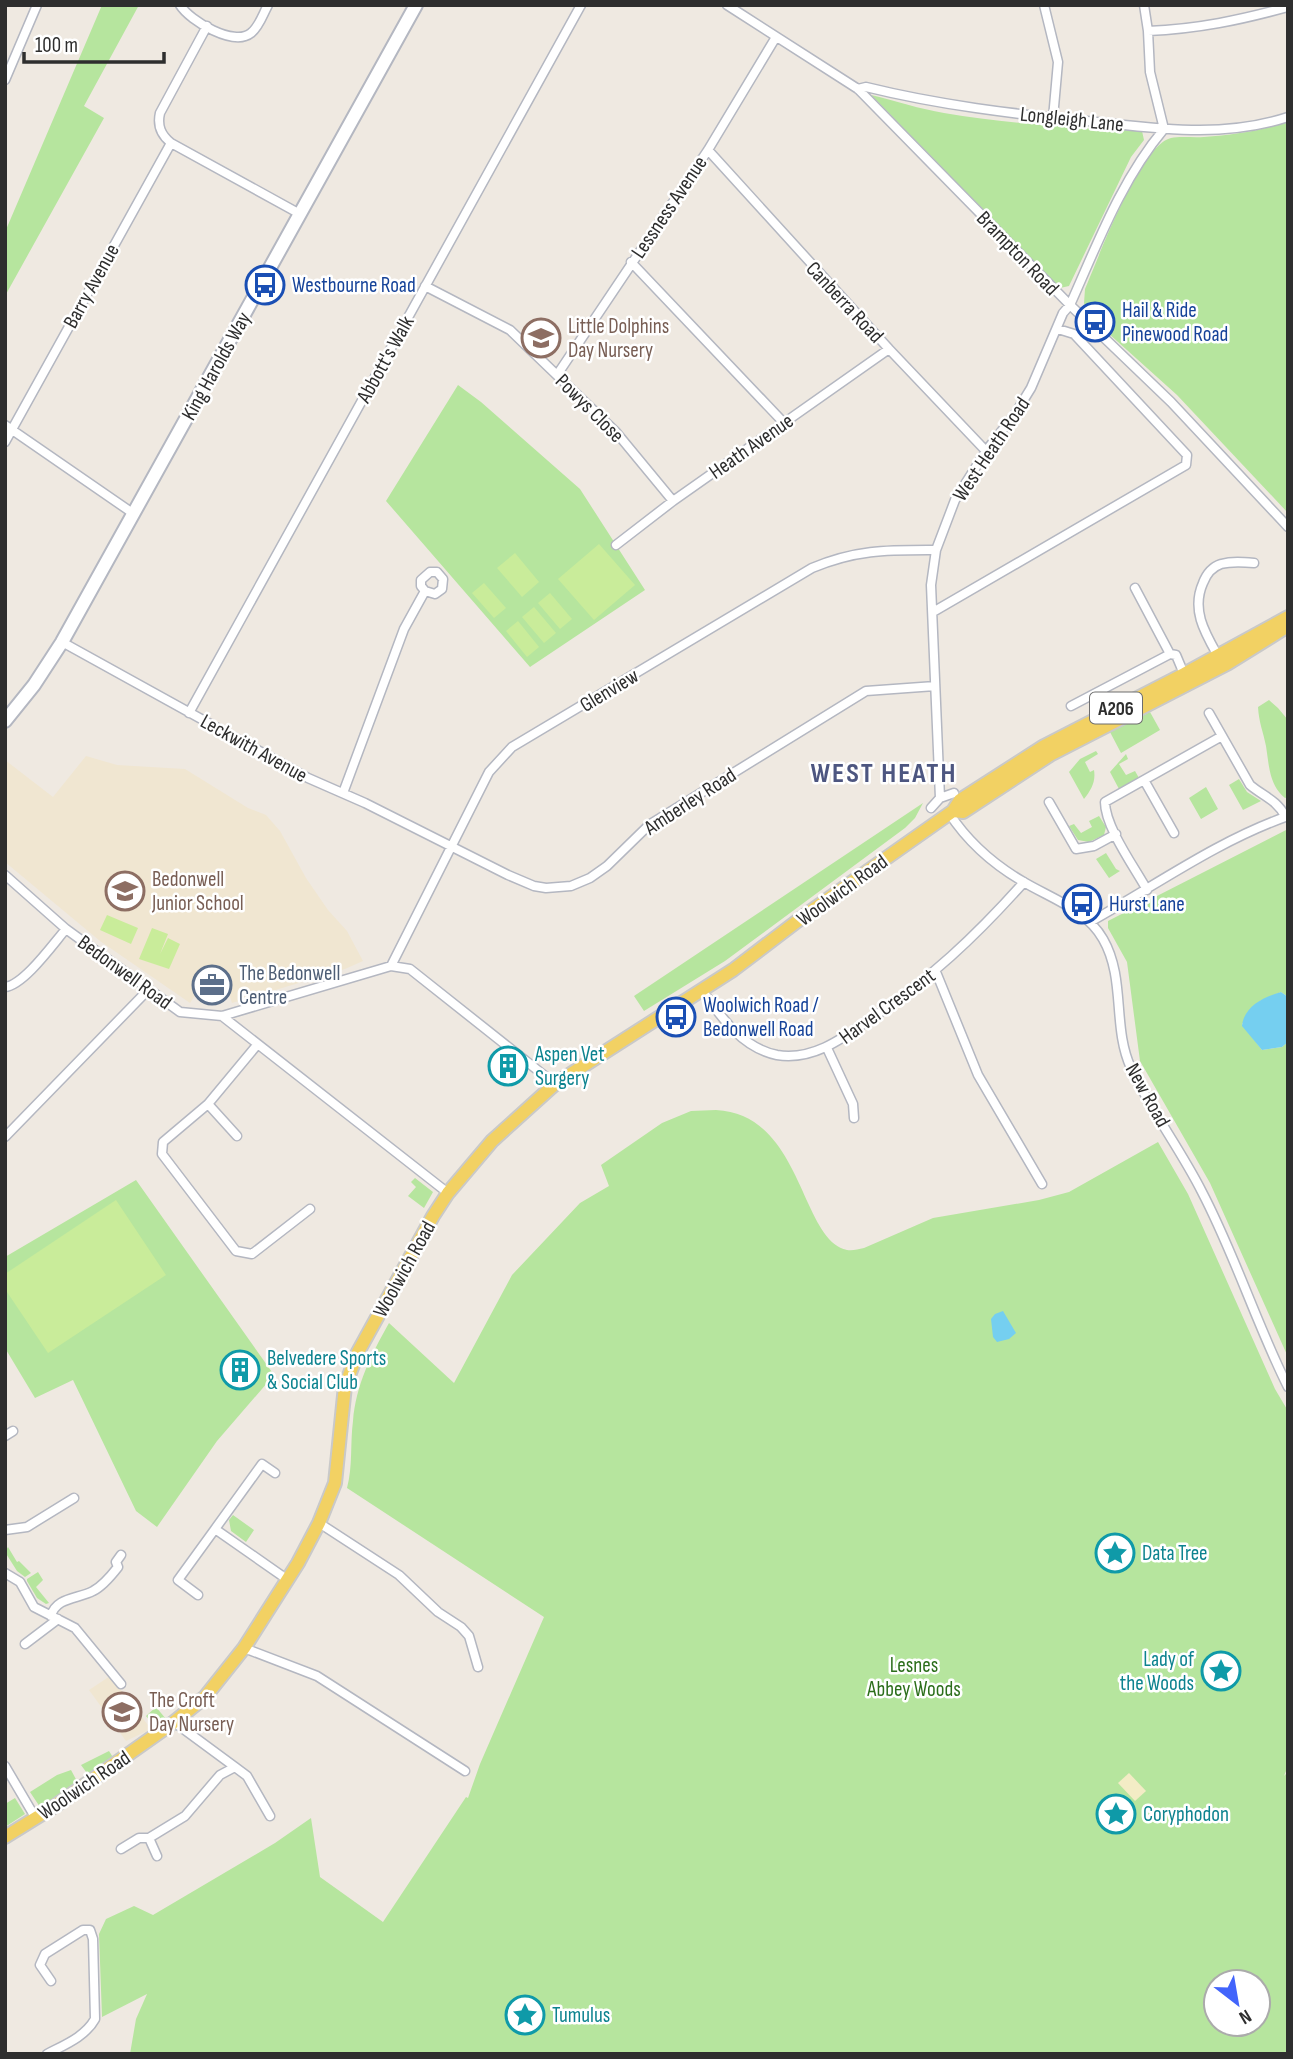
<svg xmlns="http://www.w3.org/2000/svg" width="1293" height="2059" font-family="'Sofia Sans Condensed',sans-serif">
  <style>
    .education { fill: #f0e6d1 }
    .green { fill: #b6e59e; fill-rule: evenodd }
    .sand { fill: #f3ecc5 }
    .pitch { fill: #c9ec9a }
    .water { fill: #75cff0 }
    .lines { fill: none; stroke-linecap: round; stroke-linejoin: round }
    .street-casing { stroke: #b4b7c1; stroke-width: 11 }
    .secondary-casing { stroke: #b4b7c1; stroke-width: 16 }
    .primary-casing { stroke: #c9c9c9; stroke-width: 16 }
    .street { stroke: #fff; stroke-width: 8 }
    .secondary { stroke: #fff; stroke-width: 12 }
    .primary { stroke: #f2d163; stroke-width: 12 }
    .labels { text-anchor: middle; stroke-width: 5; stroke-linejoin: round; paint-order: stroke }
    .shield { fill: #fff; stroke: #6d6d6d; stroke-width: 2 }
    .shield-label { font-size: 19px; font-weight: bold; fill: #2e2e2e }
    .street-label { font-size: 21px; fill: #2e2e2e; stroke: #fff }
    .transit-label { font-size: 21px; fill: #164399; stroke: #fff; text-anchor: start }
    .education-label { font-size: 21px; fill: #785e54; stroke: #fff; text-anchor: start }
    .service-label { font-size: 21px; fill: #4e5e75; stroke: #fff; text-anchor: start }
    .culture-label { font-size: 21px; fill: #0d838f; stroke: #fff; text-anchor: start }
    .park-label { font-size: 21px; fill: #2c6e1b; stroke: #fff }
    .district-label { font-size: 28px; font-weight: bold; letter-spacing: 2px; fill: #4d5680; stroke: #fff }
  </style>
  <rect width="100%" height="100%" fill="#efe9e1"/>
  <path class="education" d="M533,323L562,343L558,348L554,350L544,343L539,350L523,335Z
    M86,756L117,765L185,769L248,808L266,815L280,831L306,878L328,910L347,931L363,961L345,969L232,1003L223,974L210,972L190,1003L100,941L5,862V760L53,797Z
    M110,1676L151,1729L126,1741L89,1690Z"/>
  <path class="green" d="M102,5H139L84,106L104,118L5,296V232Z
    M871,95C896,101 920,109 944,113C1010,124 1076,128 1142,131L1144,140L1131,157L1069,286L1060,288Z
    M1288,122V513L1177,395L1088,315L1084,303L1085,289C1098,259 1140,145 1171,138C1181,136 1193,138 1204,137C1233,135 1259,131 1288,122Z
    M458,385L481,402L580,489L645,590L530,667L386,501Z
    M1269,700L1278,708L1288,720V797L1285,798C1269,785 1269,765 1266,746C1263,731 1259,723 1258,707Z
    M1150,712L1160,730L1121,753L1110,732Z
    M1096,751L1098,754L1085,762L1090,772L1094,770C1096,782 1091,790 1084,799L1069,772L1080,759Z
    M1126,754L1128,759L1119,764L1126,775L1135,771L1139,778L1119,789L1110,772Z
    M1239,779L1247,792L1261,801L1243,810L1229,785Z
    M1206,787L1218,809L1201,819L1189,798Z
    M923,803L915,818L905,828L725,961L644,1011L634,996Z
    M1099,816L1106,827L1104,835L1089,842L1078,840L1069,826L1074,824L1081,833L1092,827L1089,821Z
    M1288,829V997L1281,992L1260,1001L1242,1024L1262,1050L1282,1047L1288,1042V1357L1210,1183L1140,1061L1127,962L1108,928V921Z
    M1106,853L1116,869L1120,871L1109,878L1096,859Z
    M716,1110C803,1114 800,1240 847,1250C853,1251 858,1249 864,1248L933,1218L1039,1200L1069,1192L1158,1142L1188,1194L1275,1389L1288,1411V1766L1284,1776L1288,1772V2054H130L136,2019L147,1994L102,2017L99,1934L106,1919L134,1906L153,1915L275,1843L311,1818L320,1877L383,1922L466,1797L468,1798L480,1764L544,1617L347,1488C353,1466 350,1443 353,1421C356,1385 371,1355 389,1323L454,1383L512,1275L580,1203L609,1186L601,1165L662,1123L691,1111ZM1216,1982H1258V2024H1216Z
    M415,1178L433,1192L424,1208L408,1196L416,1187L411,1182Z
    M136,1180L274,1375L217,1441L157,1527L136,1511L73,1380L35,1398L5,1348V1257Z
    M233,1515L254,1530L246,1542L231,1531L229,1520Z
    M8,1547L17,1562L19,1561L31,1573L25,1577L17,1571L5,1552Z
    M38,1572L43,1580L36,1587L49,1603L46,1604L37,1598L27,1581V1579Z
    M156,1707L166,1719L154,1726L146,1716Z
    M109,1751L114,1759L89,1776L81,1765Z
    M71,1770L78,1783L40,1807L30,1792L57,1775Z
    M15,1798L25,1814L5,1827V1804Z"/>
  <path class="sand" d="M1129,1773L1146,1791L1135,1801L1118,1783Z"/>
  <path class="pitch" d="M599,544L635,585L594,620L558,579Z
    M515,553L539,582L522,597L497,568Z
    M484,583L506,608L494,618L472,593Z
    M550,593L572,619L560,629L538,603Z
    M534,607L556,633L544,643L522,617Z
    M518,621L539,647L527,657L506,631Z
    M107,915L138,928L131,944L100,930Z
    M152,928L168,934L160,954L168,938L180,944L169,969L139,959Z
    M116,1200L166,1275L48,1353L5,1289V1274Z"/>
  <path class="water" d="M1281,992L1288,997V1042L1282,1047L1262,1050L1242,1026C1244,1006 1264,997 1281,992Z
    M1003,1311L1016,1333L1009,1339L997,1342L993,1337L991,1319L995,1314Z"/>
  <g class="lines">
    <defs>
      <path id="street" d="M180,5C190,21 234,47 251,33C259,27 263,14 268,5
        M727,5L858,89L1070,305L1171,402L1288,527
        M1044,5L1058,62L1053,118
        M1144,5L1148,31L1150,72L1164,129
        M207,26L160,113C157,126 161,135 171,143L300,214
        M1148,31C1198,29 1240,20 1288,7
        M5,80L37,5
        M858,89L866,87C939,105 1013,114 1087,121C1155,128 1222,139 1288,117
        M708,150L889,349L986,451
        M631,262L784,423
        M425,286L510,330L616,432L673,501
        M557,375L708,150L776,37
        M5,425L134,514
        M5,442L171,143
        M616,545L673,501L889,349
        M1135,588L1170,654L1176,655L1184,674
        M933,612L1186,465L1187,455L1074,334L1058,329
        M62,642L308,778L365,803L508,875L534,886L546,888L571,886L590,878L607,866L649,825L866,691L935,686
        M1218,656C1205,633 1191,610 1203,583C1206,575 1212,567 1221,564C1232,561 1243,562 1254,563
        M1102,690L1112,710
        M1071,706L1170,654
        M189,713L581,5
        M1209,713L1250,785C1263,796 1277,800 1285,816
        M1144,780L1174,833
        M343,793L404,629L425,591L421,586V580L430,572H437L443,579L442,589L435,594L425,591
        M940,798L931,585L936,550L955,500L986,451L1015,414L1031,388L1063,313L1070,305C1097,245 1121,180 1164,129
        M1049,802L1076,849L1094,846L1116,834
        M931,808L940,798L954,793
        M949,813C968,842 993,864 1022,881C1050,898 1086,909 1103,939C1126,979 1112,1027 1131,1068C1151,1111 1181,1150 1202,1192C1235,1255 1256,1323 1288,1387
        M5,875L66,929L180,1012L222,1016L391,966L410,969L555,1084
        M1147,890C1135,868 1105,827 1105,802L1222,736
        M1090,922C1155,886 1217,841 1288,816
        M391,966L489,772L512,747L812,568C857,549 889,550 936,550
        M936,972L978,1075L1042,1184
        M5,987C24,985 53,944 66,929
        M702,990C721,1017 742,1048 777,1055C812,1061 842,1039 869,1020C930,979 975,937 1024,882
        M222,1016L448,1193
        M257,1045L208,1104L163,1142L162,1154L236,1251L252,1254L310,1209
        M827,1048L853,1104L854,1118
        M208,1104L237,1136
        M5,1137L149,989
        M5,1436L13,1431
        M275,1473L262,1464L215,1529L288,1580
        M319,1523L399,1575L438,1612L461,1627L469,1636L478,1667
        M5,1530L27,1527L74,1498
        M5,1573L20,1582L34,1607L75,1628L121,1684
        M198,1595L178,1580L215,1529
        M51,1616C56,1597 78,1599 93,1591C103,1586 111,1576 118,1567L116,1562L121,1555
        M25,1644L58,1619
        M244,1648L317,1676L465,1771
        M174,1722L235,1767
        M5,1766L35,1817
        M149,1838L157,1856
        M121,1849L139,1838H149L185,1816L220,1775L235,1767L247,1776L270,1816
        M47,2054C64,2045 85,2037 95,2019L93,1939L90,1930H83L45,1954L40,1965L51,1981"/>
      <path id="secondary" d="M5,721L34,685L62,642L416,5"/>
      <path id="primary" d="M953,811L963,812L1050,755L1227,664L1288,626
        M5,1837L55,1806L174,1722L205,1697L244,1648L298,1563L319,1523L335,1483L345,1386L358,1352L433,1216L448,1193L492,1141L555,1084L733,970L804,916L953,811L960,800L1044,746L1184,674L1288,617"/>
    </defs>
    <use href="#street" class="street-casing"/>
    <use href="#secondary" class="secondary-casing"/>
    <use href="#primary" class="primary-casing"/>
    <use href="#street" class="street"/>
    <use href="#secondary" class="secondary"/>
    <use href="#primary" class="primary"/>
  </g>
  <defs>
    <symbol id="bus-ring" viewBox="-11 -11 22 22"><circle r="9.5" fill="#fff" stroke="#1a4fb4" stroke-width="1.5"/><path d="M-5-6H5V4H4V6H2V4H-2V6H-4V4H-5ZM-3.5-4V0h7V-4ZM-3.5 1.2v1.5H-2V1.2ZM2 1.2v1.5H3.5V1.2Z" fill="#1a4fb4"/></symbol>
    <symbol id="school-ring" viewBox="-11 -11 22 22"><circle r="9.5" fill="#fff" stroke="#8d6e63" stroke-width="1.5"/><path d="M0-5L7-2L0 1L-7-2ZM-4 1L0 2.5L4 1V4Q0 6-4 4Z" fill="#8d6e63"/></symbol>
    <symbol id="office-ring" viewBox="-11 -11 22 22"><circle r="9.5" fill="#fff" stroke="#5c6f8a" stroke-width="1.5"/><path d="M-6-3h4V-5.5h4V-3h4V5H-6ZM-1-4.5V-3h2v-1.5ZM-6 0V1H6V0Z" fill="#5c6f8a"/></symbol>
    <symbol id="building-ring" viewBox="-11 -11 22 22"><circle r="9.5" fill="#fff" stroke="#0f9aa8" stroke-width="1.5"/><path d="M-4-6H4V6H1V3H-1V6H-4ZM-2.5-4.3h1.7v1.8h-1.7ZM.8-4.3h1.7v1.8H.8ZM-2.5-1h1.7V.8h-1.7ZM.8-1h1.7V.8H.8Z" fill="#0f9aa8"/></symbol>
    <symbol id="sight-ring" viewBox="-11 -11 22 22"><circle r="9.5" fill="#fff" stroke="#0f9aa8" stroke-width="1.5"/><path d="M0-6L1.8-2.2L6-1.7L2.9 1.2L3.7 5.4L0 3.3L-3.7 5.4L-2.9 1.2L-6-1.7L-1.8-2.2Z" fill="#0f9aa8"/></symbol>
  </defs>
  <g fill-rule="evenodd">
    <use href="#bus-ring" x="243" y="263" width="44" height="44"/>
    <use href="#bus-ring" x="1073" y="300" width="44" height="44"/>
    <use href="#school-ring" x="519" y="316" width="44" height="44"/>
    <use href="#school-ring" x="103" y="869" width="44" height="44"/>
    <use href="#bus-ring" x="1060" y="882" width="44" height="44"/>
    <use href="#office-ring" x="190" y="963" width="44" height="44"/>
    <use href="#bus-ring" x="654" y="995" width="44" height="44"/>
    <use href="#building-ring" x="486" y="1044" width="44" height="44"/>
    <use href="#building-ring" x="218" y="1348" width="44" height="44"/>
    <use href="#sight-ring" x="1093" y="1531" width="44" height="44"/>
    <use href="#sight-ring" x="1199" y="1649" width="44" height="44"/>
    <use href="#school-ring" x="100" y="1690" width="44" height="44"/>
    <use href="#sight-ring" x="1094" y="1792" width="44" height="44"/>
    <use href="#sight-ring" x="503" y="1993" width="44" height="44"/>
  </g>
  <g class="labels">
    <rect class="shield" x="1090" y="692.5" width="52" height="31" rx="5"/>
    <g class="shield-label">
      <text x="1116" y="715">A206</text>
    </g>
    <g class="street-label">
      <text transform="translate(1072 119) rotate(6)" y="7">Longleigh Lane</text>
      <text transform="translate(669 207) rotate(-56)" y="7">Lessness Avenue</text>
      <text transform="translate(1018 253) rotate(46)" y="7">Brampton Road</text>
      <text transform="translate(91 286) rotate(-61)" y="7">Barry Avenue</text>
      <text transform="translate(845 302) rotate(47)" y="7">Canberra Road</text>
      <text transform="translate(385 359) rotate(-61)" y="7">Abbott's Walk</text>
      <text transform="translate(216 366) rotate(-61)" y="7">King Harolds Way</text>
      <text transform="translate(590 408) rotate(45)" y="7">Powys Close</text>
      <text transform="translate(751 446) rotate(-35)" y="7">Heath Avenue</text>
      <text transform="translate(991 449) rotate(-56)" y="7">West Heath Road</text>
      <text transform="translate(609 690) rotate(-31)" y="7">Glenview</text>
      <text transform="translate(254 748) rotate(29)" y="7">Leckwith Avenue</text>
      <text transform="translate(690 801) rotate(-33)" y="7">Amberley Road</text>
      <text transform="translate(842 890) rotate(-36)" y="7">Woolwich Road</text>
      <text transform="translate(125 972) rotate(36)" y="7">Bedonwell Road</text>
      <text transform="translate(887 1006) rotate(-36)" y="7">Harvel Crescent</text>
      <text transform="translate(1148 1095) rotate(61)" y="7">New Road</text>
      <text transform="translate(404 1269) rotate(-61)" y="7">Woolwich Road</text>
      <text transform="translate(84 1785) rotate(-34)" y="7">Woolwich Road</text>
    </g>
    <g class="transit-label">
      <text x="292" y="292">Westbourne Road</text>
      <text x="1122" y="317">Hail &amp; Ride<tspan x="1122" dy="24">Pinewood Road</tspan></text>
      <text x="1109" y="911">Hurst Lane</text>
      <text x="703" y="1012">Woolwich Road /<tspan x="703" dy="24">Bedonwell Road</tspan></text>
    </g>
    <g class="education-label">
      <text x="568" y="333">Little Dolphins<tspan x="568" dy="24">Day Nursery</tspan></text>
      <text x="152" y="886">Bedonwell<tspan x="152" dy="24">Junior School</tspan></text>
      <text x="149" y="1707">The Croft<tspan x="149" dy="24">Day Nursery</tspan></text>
    </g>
    <g class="service-label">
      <text x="239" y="980">The Bedonwell<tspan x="239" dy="24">Centre</tspan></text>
    </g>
    <g class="culture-label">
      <text x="535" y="1061">Aspen Vet<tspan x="535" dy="24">Surgery</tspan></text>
      <text x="267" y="1365">Belvedere Sports<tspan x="267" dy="24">&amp; Social Club</tspan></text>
      <text x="1142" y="1560">Data Tree</text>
      <text x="1194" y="1666" text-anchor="end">Lady of<tspan x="1194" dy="24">the Woods</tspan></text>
      <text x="1143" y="1821">Coryphodon</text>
      <text x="552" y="2022">Tumulus</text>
    </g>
    <g class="park-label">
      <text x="914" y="1672">Lesnes<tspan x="914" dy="24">Abbey Woods</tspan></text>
    </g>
    <g class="district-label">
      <text x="884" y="782">WEST HEATH</text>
    </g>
  </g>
  <rect width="1293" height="2059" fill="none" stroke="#2e2e2e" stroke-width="14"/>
  <g transform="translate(1237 2003) rotate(149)"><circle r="33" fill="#ffffff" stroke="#ababab" stroke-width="2"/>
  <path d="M0-5L12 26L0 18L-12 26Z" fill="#4264fb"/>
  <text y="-10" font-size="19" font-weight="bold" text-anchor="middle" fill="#2e2e2e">N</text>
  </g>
  <path d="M24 52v10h140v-10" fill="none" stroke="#2e2e2e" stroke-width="3.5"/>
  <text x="35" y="52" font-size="21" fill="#2e2e2e" stroke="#ffffff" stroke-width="5" paint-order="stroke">100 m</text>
</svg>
